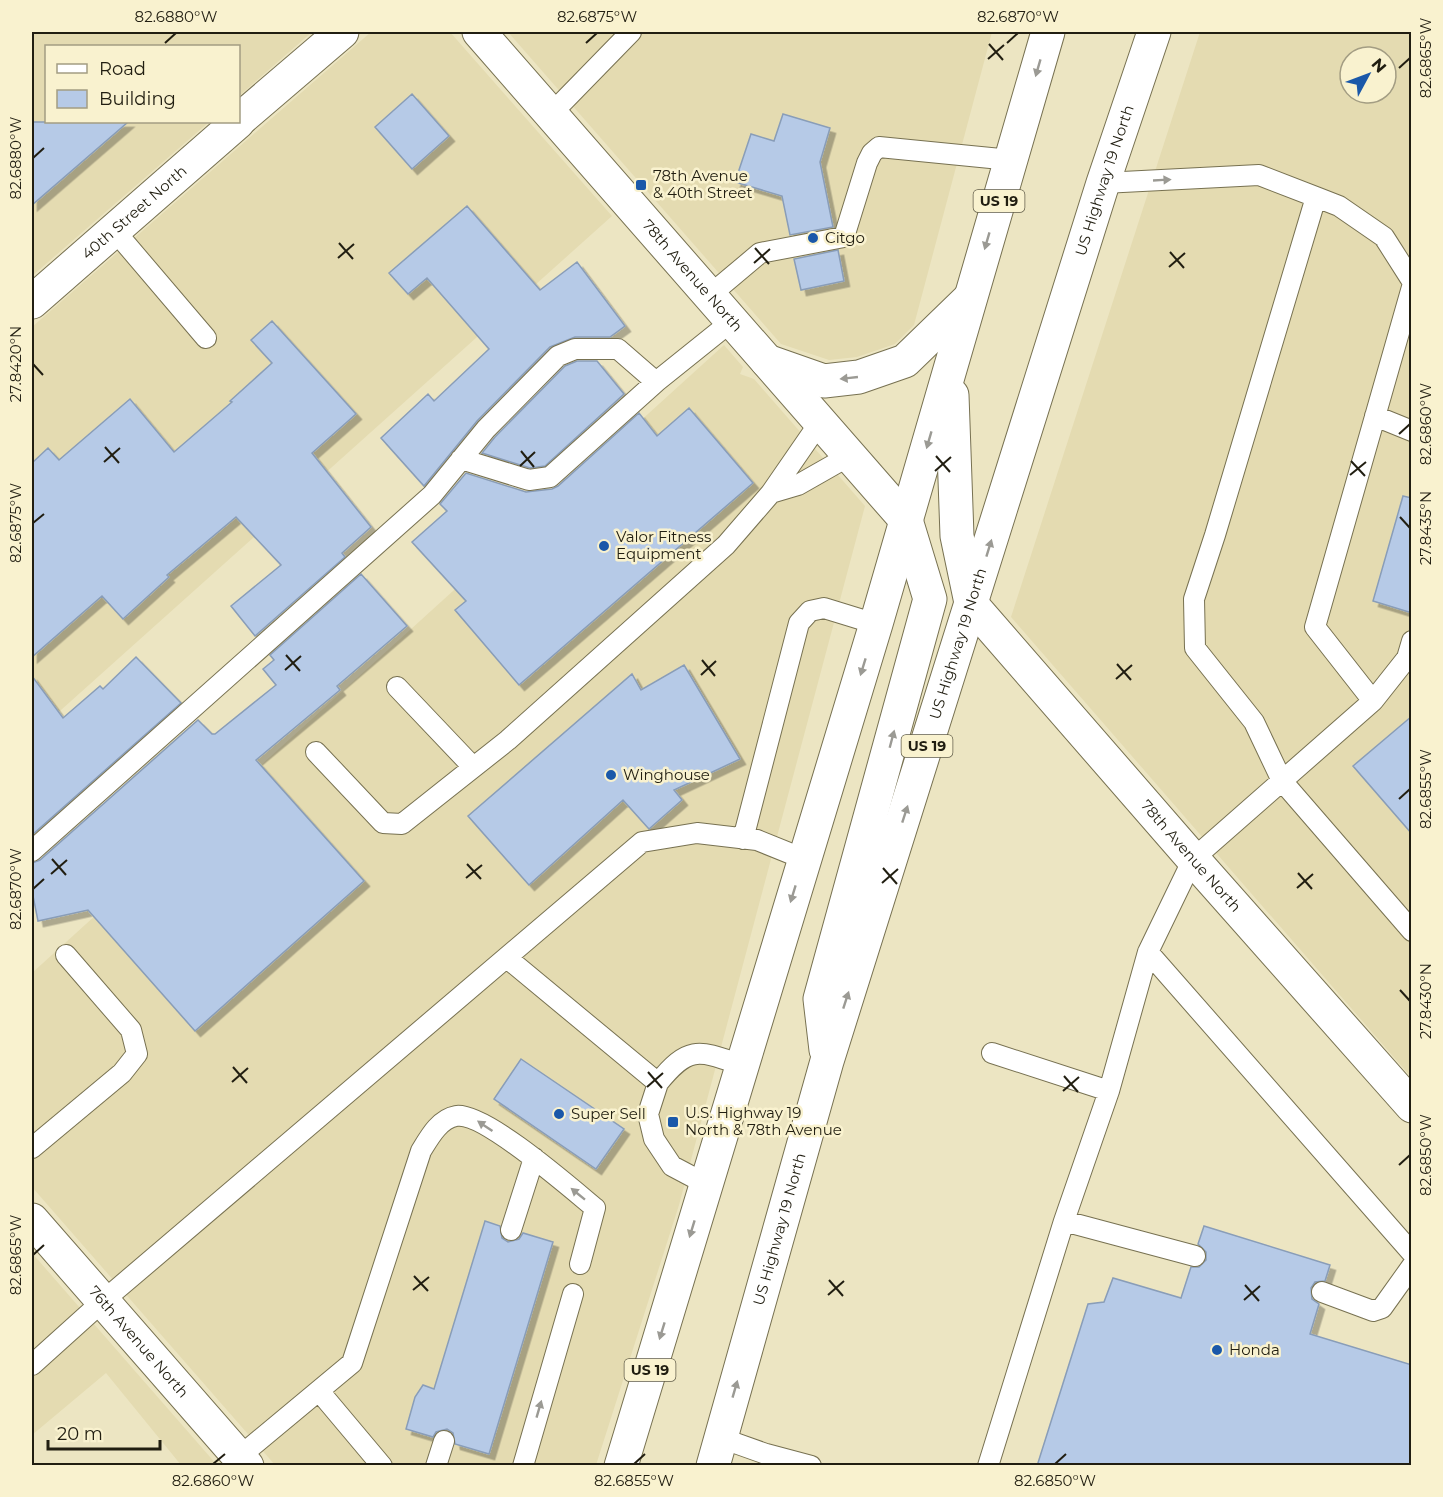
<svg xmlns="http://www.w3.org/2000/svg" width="1443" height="1497" font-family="Montserrat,sans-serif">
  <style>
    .built { fill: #e4dbb1; fill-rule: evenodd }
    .building { fill: #b6cae7; stroke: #899db8; stroke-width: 1.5; filter: url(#shadow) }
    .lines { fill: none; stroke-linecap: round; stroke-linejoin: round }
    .lane-casing { stroke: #777151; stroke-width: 22 }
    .street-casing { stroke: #777151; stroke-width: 35 }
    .secondary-casing { stroke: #777151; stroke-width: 35 }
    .highway-casing { stroke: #777151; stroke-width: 35 }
    .lane { stroke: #fff; stroke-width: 20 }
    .street { stroke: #fff; stroke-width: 33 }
    .secondary { stroke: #fff; stroke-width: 33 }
    .highway { stroke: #fff; stroke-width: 33 }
    .oneway { fill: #9b9a94 }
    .ticks { fill: none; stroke: #211e11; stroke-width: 2 }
    .poi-dot { fill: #1a58a9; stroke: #f9f2cf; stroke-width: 2 }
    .labels { text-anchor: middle; stroke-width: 5; stroke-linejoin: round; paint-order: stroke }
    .shield { fill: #f9f2cf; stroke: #625e4a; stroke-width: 1.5 }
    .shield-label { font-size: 14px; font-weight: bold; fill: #211e11 }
    .poi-label { font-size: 15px; fill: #211e11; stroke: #f9f2cf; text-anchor: start }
    .street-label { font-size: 15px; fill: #211e11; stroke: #f9f2cf }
    .neatline { fill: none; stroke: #211e11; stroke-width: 2 }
    .ticks-label { font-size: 15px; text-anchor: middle; fill: #211e11 }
  </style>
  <defs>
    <filter id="shadow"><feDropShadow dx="5.5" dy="5.5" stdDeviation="0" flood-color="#0004"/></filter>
  </defs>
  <rect width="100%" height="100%" fill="#ece5c2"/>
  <path class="built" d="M32,32H312L239,96L238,46H46V122H209L32,276Z
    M371,32H450L612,216L32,736V327Z
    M508,32H992L914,325L895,344L857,357L829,360L781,344Z
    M1200,32H1411V1077L1011,617ZM1350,57H1386V93H1350Z
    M724,345L743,367L740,374L754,379L865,506L679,1205L596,1465H275L32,1187V973Z
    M32,1253L217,1465H181L106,1373L32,1435Z"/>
  <path class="building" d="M412,94L449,136L412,169L375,127Z
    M783,114L830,128L820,162L833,227L790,235L782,196L735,182L751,134L774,141Z
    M32,122H128L32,205Z
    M467,206L540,290L577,262L625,326L610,337H575L550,347L477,421L424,486L381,438L428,394L434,401L489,349L427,278L408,294L389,273Z
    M838,250L844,281L801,290L794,259Z
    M272,321L356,414L312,453L371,527L342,553L345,557L255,636L231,606L281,565L236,517L167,575L169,577L123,619L102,596L32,657V463L48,448L59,460L130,399L174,452L232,402L230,401L272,363L251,340Z
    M577,361H597L624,394L545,466L530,468L482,453L495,437L565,366Z
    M689,408L753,483L519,685L455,610L466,601L412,542L447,511L440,504L466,473L526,492L552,489L558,486L639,413L657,436Z
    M1403,496L1412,498V613L1373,601Z
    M361,574L407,626L337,686L340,690L256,760L364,881L195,1031L88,910L38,921L32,891V863L40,860L198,720L212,734H215L276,685L263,669L274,660L270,655Z
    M136,657L181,703L32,835V676L63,718L100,686L103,689Z
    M684,665L740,759L674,790L682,800L649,829L623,800L529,885L468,816L632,674L641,690Z
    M1412,716V834L1353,766Z
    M521,1059L624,1129L596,1169L494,1099Z
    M485,1221L500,1226L502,1238L508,1242L519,1239L523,1233L553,1242L489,1454L455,1444L453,1433L447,1429L436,1432L433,1437L406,1429L415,1397L423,1385L434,1389Z
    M1204,1226L1330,1265L1325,1281L1315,1282L1311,1288L1312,1299L1319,1304L1310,1334L1412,1365V1466H1037L1088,1304L1104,1302L1113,1278L1181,1298L1191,1267H1199L1206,1260V1252L1198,1244Z"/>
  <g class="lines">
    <defs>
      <path id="lane" d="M551,114L631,32
        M1103,183L1259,175L1316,197
        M114,230L206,338
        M1412,281L1384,237L1339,206L1316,197L1215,535L1194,599L1195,648L1254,722L1282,781L1412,931
        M710,295L760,253L844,237L867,163L872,153L879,147L1011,160
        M1375,416L1412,431
        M461,459L529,480L550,477L656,382L732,321
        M771,493L798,485L849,456
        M397,687L473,767
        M1373,701L1407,658L1412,641
        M316,752L383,823L402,824L508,740L726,545L771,493L820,422
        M743,839L799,623L810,611L824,608L876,624
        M32,851L432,495L486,429L558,356L575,349H618L656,382
        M1148,952L1412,1253
        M507,958L658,1083L648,1114L654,1139L672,1166L706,1184
        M992,1053L1109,1091
        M658,1083C689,1045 698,1050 742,1065
        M32,1148L122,1073L137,1054L131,1030L66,955
        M1064,1221L1195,1256
        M511,1230L534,1158
        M1322,1292L1373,1311L1382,1308L1412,1266
        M32,1365L103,1301L642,842L697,833L757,840L804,859
        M319,1391L382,1466
        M721,1438L766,1454L811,1466
        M239,1457L352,1363L421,1151C429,1138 439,1119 456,1116C483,1111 572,1189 595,1208L580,1264
        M436,1466L444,1441
        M523,1466L573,1294
        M988,1466L1064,1221L1109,1091L1148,952L1193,859L1373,701L1315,627L1412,287"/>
      <g id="street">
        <path d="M238,121L342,32"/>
        <path id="s1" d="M32,302L238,122"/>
        <path id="s2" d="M972,605L1193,859L1412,1106"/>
        <path id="s3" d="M32,1220L247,1466"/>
      </g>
      <g id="secondary">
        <path id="s4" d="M479,32L906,520"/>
      </g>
      <g id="highway">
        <path d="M767,361L824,381L859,377L905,361L969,299"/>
        <path d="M952,395L957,536L971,603"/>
        <path d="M826,1050L820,999L930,599L906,520"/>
        <path d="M621,1466L876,624L1048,32"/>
        <path id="s5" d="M713,1466L827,1061L1103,183L1154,32"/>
      </g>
    </defs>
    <use href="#lane" class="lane-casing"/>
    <use href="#street" class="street-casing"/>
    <use href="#secondary" class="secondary-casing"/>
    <use href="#highway" class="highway-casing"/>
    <use href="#lane" class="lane"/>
    <use href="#street" class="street"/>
    <use href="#secondary" class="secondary"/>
    <use href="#highway" class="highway"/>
  </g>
  <defs><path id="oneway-solid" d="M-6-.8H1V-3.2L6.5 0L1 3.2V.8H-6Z" transform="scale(1.5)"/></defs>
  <g class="oneway">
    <use href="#oneway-solid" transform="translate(1038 68) rotate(106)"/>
    <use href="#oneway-solid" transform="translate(1162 180) rotate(-3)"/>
    <use href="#oneway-solid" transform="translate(987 241) rotate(106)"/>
    <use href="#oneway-solid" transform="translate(849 378) rotate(174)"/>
    <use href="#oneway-solid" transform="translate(929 440) rotate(106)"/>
    <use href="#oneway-solid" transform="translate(989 548) rotate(-73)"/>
    <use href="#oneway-solid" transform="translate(863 667) rotate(107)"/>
    <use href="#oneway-solid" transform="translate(892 739) rotate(-75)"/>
    <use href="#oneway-solid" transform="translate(905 814) rotate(-72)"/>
    <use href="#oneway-solid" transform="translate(793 894) rotate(107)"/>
    <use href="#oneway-solid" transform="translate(846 1000) rotate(-72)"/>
    <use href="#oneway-solid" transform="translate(485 1126) rotate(-146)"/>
    <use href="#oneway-solid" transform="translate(578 1194) rotate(-141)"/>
    <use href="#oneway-solid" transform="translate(692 1229) rotate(107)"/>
    <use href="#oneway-solid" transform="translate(662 1331) rotate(107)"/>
    <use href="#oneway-solid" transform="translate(735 1389) rotate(-74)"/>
    <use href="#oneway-solid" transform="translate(539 1409) rotate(-74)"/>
  </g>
  <path class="ticks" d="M165,43L176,33M586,43L597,33M1007,43L1018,33M989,44L1003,60M988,59L1004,45M1399,68L1410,58M33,158L44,148M339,243L353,259M755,248L769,264M1170,252L1184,268M338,258L354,244M754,263L770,249M1169,267L1185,253M33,364L43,375M1399,434L1410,424M105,447L119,463M521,451L534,467M936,456L950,472M1351,461L1365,476M104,462L120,448M520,466L535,452M935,471L951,457M1350,475L1366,462M1400,517L1410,528M33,523L44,514M286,655L300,671M702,660L715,676M1117,664L1131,680M285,670L301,656M701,675L716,661M1116,679L1132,665M1399,799L1410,789M52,859L66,875M467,864L481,879M883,868L897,884M1298,873L1312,889M51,874L67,860M466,878L482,865M882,883L898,869M1297,888L1313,874M33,889L44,879M1400,990L1410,1001M233,1067L247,1083M648,1072L662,1088M1064,1076L1078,1092M232,1082L248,1068M647,1087L663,1073M1063,1091L1079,1077M1399,1165L1410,1155M33,1255L44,1245M414,1276L428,1291M829,1280L843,1296M1245,1285L1259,1301M413,1290L429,1277M828,1295L844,1281M1244,1300L1260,1286M213,1464L225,1454M634,1464L645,1454M1055,1464L1066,1454"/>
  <g class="poi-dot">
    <rect x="635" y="179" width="12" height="12" rx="3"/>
    <circle cx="813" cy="238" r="6"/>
    <circle cx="604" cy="546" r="6"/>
    <circle cx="611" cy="775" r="6"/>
    <circle cx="559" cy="1114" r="6"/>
    <rect x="667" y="1116" width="12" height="12" rx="3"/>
    <circle cx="1217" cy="1350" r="6"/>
  </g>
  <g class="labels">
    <g class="shield">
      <rect x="973.5" y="190" width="51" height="22" rx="4.5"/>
      <rect x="901.5" y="735" width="51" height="22" rx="4.5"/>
      <rect x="624.5" y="1359" width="51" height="22" rx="4.5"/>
    </g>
    <g class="shield-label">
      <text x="999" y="206">US 19</text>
      <text x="927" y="751">US 19</text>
      <text x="650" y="1375">US 19</text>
    </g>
    <g class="poi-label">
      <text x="653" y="181">78th Avenue<tspan x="653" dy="17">&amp; 40th Street</tspan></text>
      <text x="825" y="243">Citgo</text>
      <text x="616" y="542">Valor Fitness<tspan x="616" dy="17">Equipment</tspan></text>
      <text x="623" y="780">Winghouse</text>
      <text x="685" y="1118">U.S. Highway 19<tspan x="685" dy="17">North &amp; 78th Avenue</tspan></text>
      <text x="571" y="1119">Super Sell</text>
      <text x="1229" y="1355">Honda</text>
    </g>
    <g class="street-label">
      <text dy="5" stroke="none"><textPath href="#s5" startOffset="1344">US Highway 19 North</textPath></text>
      <text dy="5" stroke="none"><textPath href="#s1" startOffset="136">40th Street North</textPath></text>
      <text dy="5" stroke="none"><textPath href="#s4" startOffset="324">78th Avenue North</textPath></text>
      <text dy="5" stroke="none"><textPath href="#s5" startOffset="858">US Highway 19 North</textPath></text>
      <text dy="5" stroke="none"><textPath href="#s2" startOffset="333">78th Avenue North</textPath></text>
      <text dy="5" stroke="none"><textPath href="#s5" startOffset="246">US Highway 19 North</textPath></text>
      <text dy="5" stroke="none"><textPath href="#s3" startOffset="162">76th Avenue North</textPath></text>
    </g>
  </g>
  <rect width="1443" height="1497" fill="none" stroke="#f9f2cf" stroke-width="66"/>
  <rect x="45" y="45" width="195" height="78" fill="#f9f2cf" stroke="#a39d83" stroke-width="1.5"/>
  <rect x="57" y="64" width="30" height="9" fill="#ffffff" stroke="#a39d83" stroke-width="1.5"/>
  <text x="99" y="75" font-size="18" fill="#211e11">Road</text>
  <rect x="57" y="90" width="30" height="18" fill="#b6cae7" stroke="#a39d83" stroke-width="1.5"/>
  <text x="99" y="105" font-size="18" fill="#211e11">Building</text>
  <g transform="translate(1368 75) rotate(49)"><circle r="28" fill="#f9f2cf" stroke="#a39d83" stroke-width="1.5"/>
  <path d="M0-4.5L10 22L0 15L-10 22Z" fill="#1a58a9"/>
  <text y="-9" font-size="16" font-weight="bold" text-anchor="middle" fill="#211e11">N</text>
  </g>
  <path d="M48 1440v9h112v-9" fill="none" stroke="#211e11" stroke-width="3"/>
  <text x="57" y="1440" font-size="18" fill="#211e11" stroke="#f9f2cf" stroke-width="4.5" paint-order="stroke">20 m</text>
  <rect x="33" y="33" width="1377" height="1431" class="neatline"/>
  <g class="ticks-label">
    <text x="176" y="22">82.6880°W</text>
    <text x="597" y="22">82.6875°W</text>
    <text x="1018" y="22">82.6870°W</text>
    <text transform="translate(1426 58) rotate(-90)" y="5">82.6865°W</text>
    <text transform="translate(16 158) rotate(-90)" y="5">82.6880°W</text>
    <text transform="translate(16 364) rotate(-90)" y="5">27.8420°N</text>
    <text transform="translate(1426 424) rotate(-90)" y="5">82.6860°W</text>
    <text transform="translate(16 523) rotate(-90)" y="5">82.6875°W</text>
    <text transform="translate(1426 528) rotate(-90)" y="5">27.8435°N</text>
    <text transform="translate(1426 789) rotate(-90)" y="5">82.6855°W</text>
    <text transform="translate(16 889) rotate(-90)" y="5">82.6870°W</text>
    <text transform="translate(1426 1001) rotate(-90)" y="5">27.8430°N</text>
    <text transform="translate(1426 1155) rotate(-90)" y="5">82.6850°W</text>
    <text transform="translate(16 1255) rotate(-90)" y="5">82.6865°W</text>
    <text x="213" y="1486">82.6860°W</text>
    <text x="634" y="1486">82.6855°W</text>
    <text x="1055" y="1486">82.6850°W</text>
  </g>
</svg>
